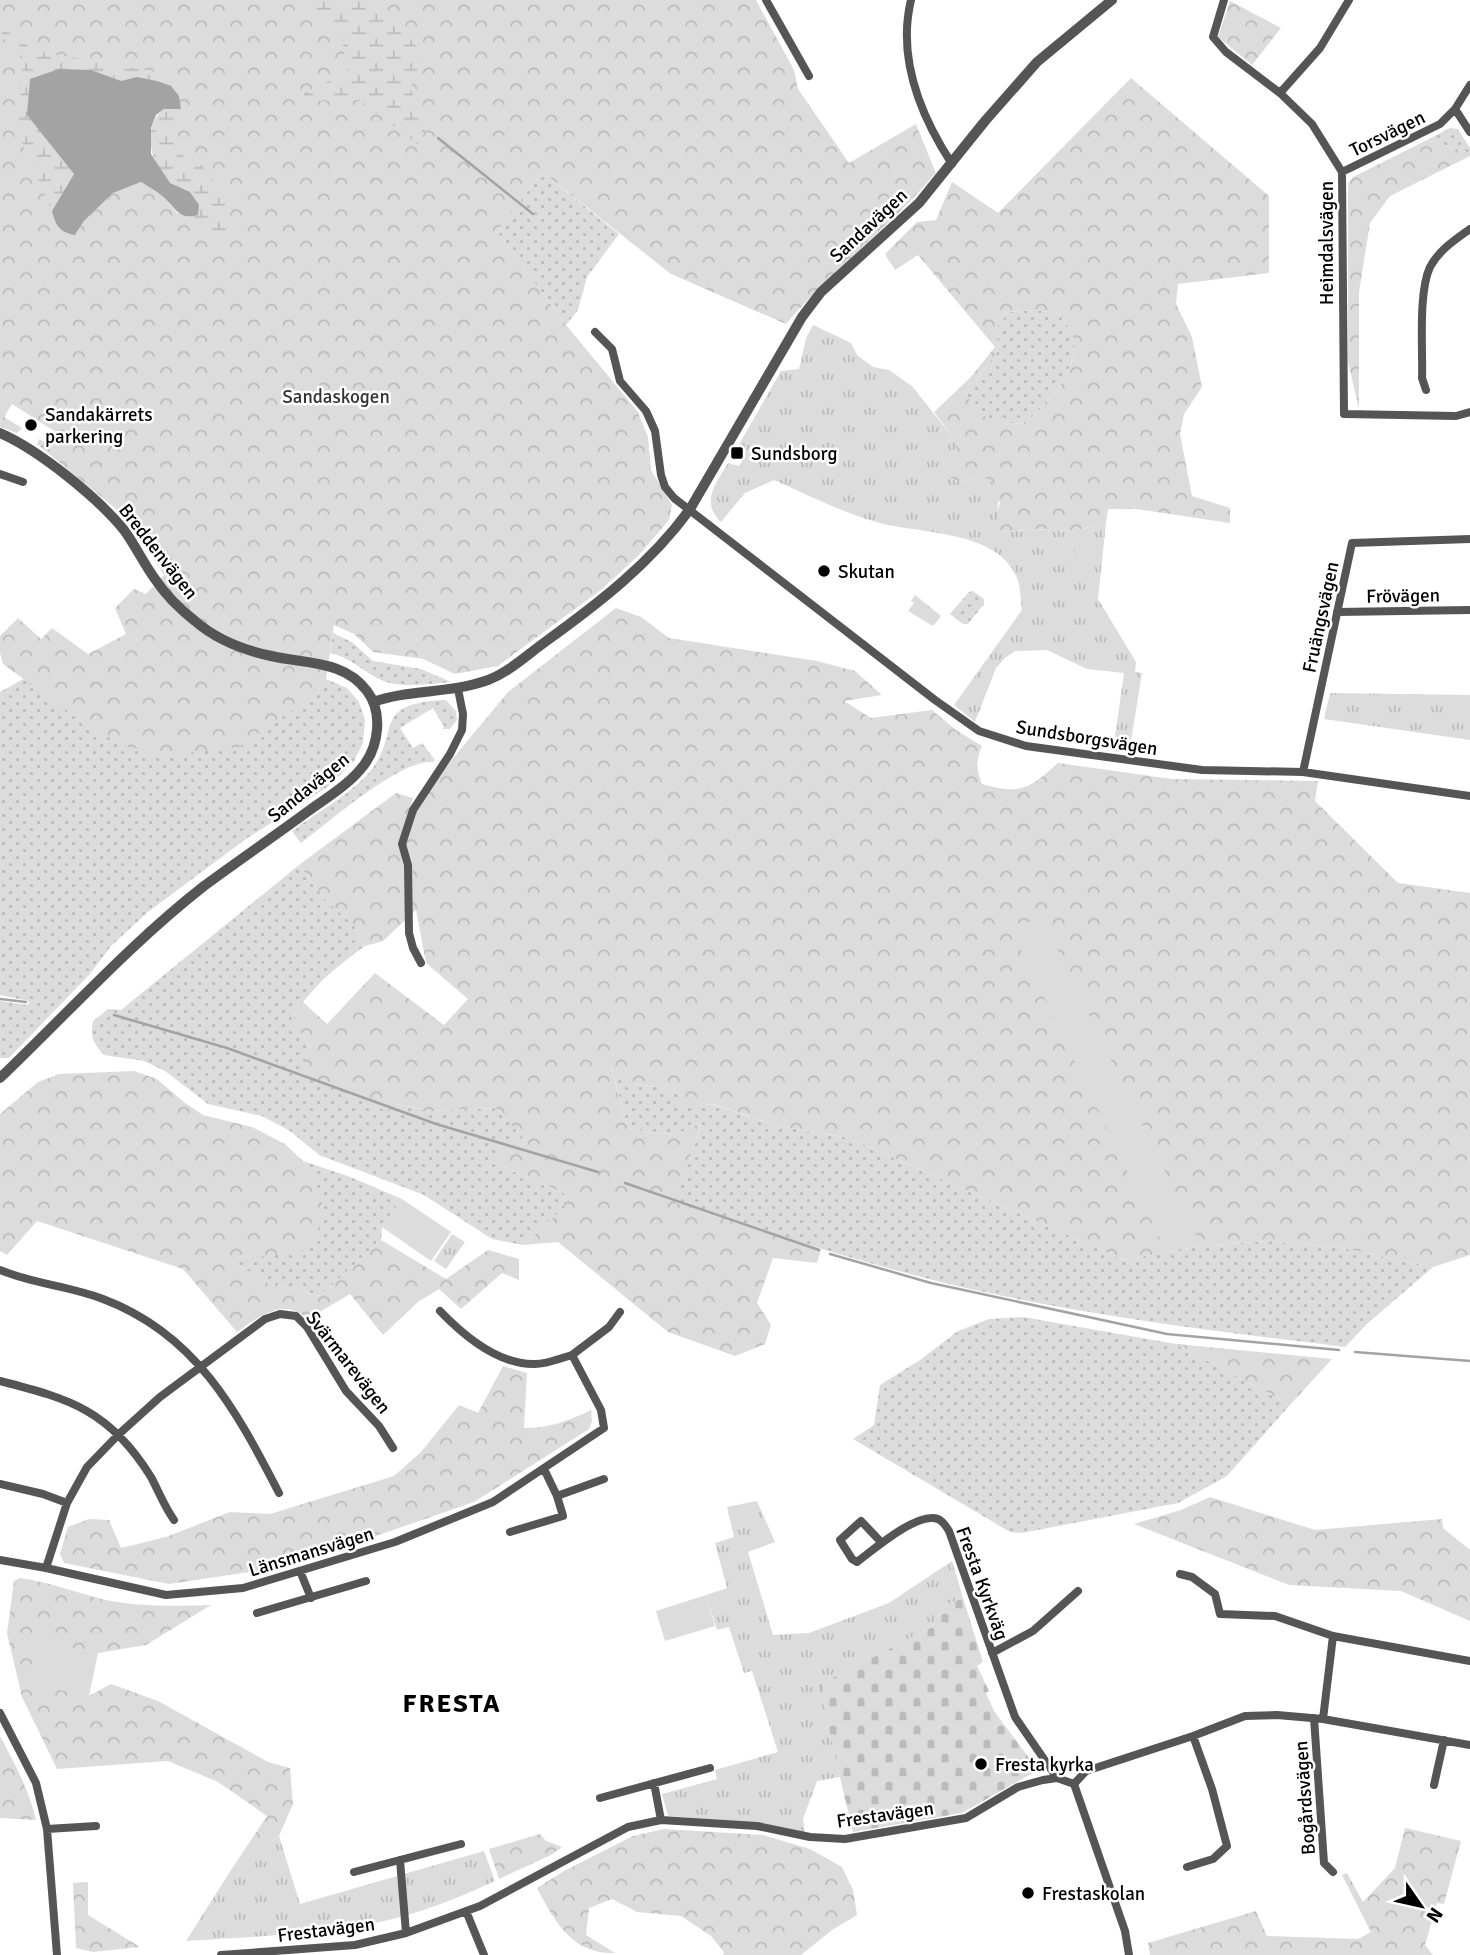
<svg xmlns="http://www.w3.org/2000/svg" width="1470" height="1955" font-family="Signika,sans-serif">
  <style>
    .grass { fill: url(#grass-dots) }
    .forest { fill: url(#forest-crowns); fill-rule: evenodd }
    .wetland { fill: url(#wetland-marsh) }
    .cemetery { fill: url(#cemetery-stones) }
    .park { fill: url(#park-tufts) }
    .garden { fill: #dcdcdc }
    .water { fill: #a3a3a3 }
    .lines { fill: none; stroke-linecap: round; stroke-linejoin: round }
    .stream { stroke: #a3a3a3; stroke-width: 2.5 }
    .minor { stroke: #555; stroke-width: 8 }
    .tertiary { stroke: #555; stroke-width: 10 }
    .poi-dot { fill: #000; stroke: #fff; stroke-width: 2.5 }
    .labels { text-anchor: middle; stroke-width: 5; stroke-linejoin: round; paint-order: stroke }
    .street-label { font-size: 19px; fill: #000; stroke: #fff }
    .park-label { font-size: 19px; fill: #333; stroke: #fff }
    .poi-label { font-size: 19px; fill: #000; stroke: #fff; text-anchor: start }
    .district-label { font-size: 26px; font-weight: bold; letter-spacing: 2px; fill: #000; stroke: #fff }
  </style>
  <defs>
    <pattern id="grass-dots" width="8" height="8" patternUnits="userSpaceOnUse" patternTransform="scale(1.75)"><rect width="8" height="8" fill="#dcdcdc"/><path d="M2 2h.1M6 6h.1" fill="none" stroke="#bbb" stroke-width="1.8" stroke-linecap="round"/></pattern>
    <pattern id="forest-crowns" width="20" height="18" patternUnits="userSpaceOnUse" patternTransform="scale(1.75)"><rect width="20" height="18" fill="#dcdcdc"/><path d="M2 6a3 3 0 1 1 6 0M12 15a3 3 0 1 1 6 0" fill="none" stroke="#bbb"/></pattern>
    <pattern id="wetland-marsh" width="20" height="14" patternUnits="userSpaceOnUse" patternTransform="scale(1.75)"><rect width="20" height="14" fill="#dcdcdc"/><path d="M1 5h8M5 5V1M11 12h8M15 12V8" fill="none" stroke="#bbb"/></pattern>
    <pattern id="cemetery-stones" width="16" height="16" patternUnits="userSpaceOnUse" patternTransform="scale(1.75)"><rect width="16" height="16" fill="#dcdcdc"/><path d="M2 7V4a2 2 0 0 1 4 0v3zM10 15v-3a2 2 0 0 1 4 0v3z" fill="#bbb"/></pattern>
    <pattern id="park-tufts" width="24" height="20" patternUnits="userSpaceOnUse" patternTransform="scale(1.75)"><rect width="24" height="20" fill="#dcdcdc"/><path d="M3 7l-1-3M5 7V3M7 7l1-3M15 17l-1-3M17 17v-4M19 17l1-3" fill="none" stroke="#bbb"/></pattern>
  </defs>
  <rect width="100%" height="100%" fill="#fff"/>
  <path class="grass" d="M1450,128L1458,129L1470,148V153L1427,140Z
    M542,172L619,234L587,277L578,310L566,325L497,232Z
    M1033,310L1058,313C1063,320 1071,328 1073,336C1080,372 1048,401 1025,424C997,423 978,421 966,393L996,354L999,345L994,330L1009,312Z
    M973,591L984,599V604L968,624H963L950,614L969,592Z
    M333,633L352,642L373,661L421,669L451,682C429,684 399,689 379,679C361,670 352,658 330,653Z
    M25,678L98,733L317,693L326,679L347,688L359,702L365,720L363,743L354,761L329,786L246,839L148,912L112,945L89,975L9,1058H0V1001L28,1005L29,1001L0,995V692Z
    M446,700L456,711L457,720L450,729H442L444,727L433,708L400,728L413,748L422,743L435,760L433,762C400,759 328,823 301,843L292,831C314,815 348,795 366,776C405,735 366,703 446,700Z
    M299,865L327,902L352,922L365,946C337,966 309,989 292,1019L312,1049L396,1104L430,1111L496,1108L524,1138L494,1163L564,1193V1208L523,1245L492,1239L424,1195L319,1155L290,1131L262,1116L208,1104L165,1071L144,1061L104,1055C93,1043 90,1037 93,1021L108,1009L121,1010Z
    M611,1065L635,1084L656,1087L684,1095L680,1107L711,1104L779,1126L849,1138L1124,1260L1201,1246L1269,1241L1342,1248L1433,1267L1367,1324L1345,1347C1205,1330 1061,1313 925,1278C840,1256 757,1229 674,1203L701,1124L675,1135L628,1129Z
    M303,1161L348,1176L402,1199L382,1227L381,1240L320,1296L268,1283L233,1262L237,1256L252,1258L316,1182Z
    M1023,1317L1176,1344L1290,1405L1227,1476L1178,1503L1022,1533L1010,1532L853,1439L874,1425L880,1385L920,1360L958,1331L989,1319Z"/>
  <path class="forest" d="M0,0H756L794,70L798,89L849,163L916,124L936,173C890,227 832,270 786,324L671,274L542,172L497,232L566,325L638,412L648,437L651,470L672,505L669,520L639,555L602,589L498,666L455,674L423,659L373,652L354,634L334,625L326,679L317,693L239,747L157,757L98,733L3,664L0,653V636L18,618L41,639L52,628L88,654L126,634L115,608L134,589L146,594L164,575L133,528L116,509L37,444L39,439L52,446L59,434L12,404L4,417L22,428L17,433L0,427ZM179,96L160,170L198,215L177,213L163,196L141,182L113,193L84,221L75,235L60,153Z
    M1230,1L1281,28L1252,65L1218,37Z
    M1131,78L1269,196V273L1178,284L1176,304L1192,337L1202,387L1184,414L1180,434L1192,496L1230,508V523L1136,509H1108L1106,523L1073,531L1037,529L1003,532L997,527L996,514L1000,503L984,477L958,482L949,478L954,439L934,412L970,378L995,347L918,255L895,270L885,254L917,222L936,220L952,182L998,213ZM1033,310L1058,313C1063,320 1071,328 1073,336C1080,372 1048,401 1025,424C997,423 979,421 966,393L996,354L999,345L995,330L1009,312Z
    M1427,140L1470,153V156L1390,196L1370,223L1359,292V409L1348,362V183L1353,177Z
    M616,608L641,617L669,638L817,661L855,671L882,695L844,701L871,718L932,710L956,730L982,746C976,760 976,769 982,784C1021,795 1029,789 1058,763L1172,779L1318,781L1315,801L1398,883L1470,893V1255L1433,1267L1342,1248L1269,1241L1201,1246L1124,1260L849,1138L779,1126L712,1104L679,1108L683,1095L656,1087L635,1084L611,1066L628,1129L675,1135L701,1123L675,1203L821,1249L817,1263L773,1258L757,1303L771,1325L765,1344L735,1356L668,1332L558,1242L523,1245L564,1208V1193L494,1163L499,1144L523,1138L496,1108L430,1111L396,1104L388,1112L298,1073L312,1049L292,1020L302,1001L327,1024L375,973L444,1025L468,999L426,963L416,910L383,941L365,946L352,922L327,902L299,865L396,793L413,798L401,836L440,774L508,692Z
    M134,1071L157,1079L185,1103L203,1115L252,1127L285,1144L303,1161L316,1182L323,1207L316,1240L301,1252L252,1258L237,1256L233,1262L268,1283L320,1296L381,1240L446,1279L488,1250L519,1259V1280L502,1273L461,1309L439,1289L419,1301L383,1335L350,1294L308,1319C283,1297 260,1316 237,1332L183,1269L37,1221L7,1255L0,1251V1114L38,1082L59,1074Z
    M1176,1344L1332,1359L1290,1405Z
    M503,1366L527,1373L524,1428C550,1428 568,1421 591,1410L592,1421L589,1429L474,1502L289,1566L169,1584L64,1563L60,1554L68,1527L89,1519L109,1520L121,1548L166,1537L230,1512L270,1514L394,1476L421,1452L459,1405L478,1413Z
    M1210,1497L1315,1530L1442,1519L1443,1528L1470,1550V1621L1401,1591L1289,1585L1134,1524L1181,1510Z
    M20,1578C50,1582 77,1593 106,1600C139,1607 177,1606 211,1605L146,1645L98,1653L39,1642L89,1696L111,1684L158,1701L268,1762L290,1768L293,1804L279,1836L233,1867L267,1816L218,1782L168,1761L57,1769L22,1697L7,1633L14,1581Z
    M0,1736C14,1763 29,1789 36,1820L0,1818Z
    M1405,1828L1461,1841L1444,1904L1437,1903L1425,1945L1433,1955H1150L1148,1943L1256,1911L1267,1936L1358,1939L1371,1932L1342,1875L1347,1873L1363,1902L1395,1868Z
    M664,1829L763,1835L810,1849L842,1867L853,1890L857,1915L832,1930L801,1955H723L724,1952L711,1936L681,1916L637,1912L612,1899L589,1908L586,1935L615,1953C571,1955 553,1918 537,1888L564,1871L633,1836Z
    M540,1834L546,1841L562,1847L551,1855L499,1879L489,1849Z
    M88,1882V1915L140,1947L93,1952L76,1948L73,1883Z"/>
  <path class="wetland" d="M309,0H368L401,27L423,55L410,89L428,124L419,145L359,100L304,101V93L347,73L342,39Z
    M0,17L8,32L35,51L167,74L171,86L157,81L137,77L121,81L91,70L60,153L74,174L52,211L18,133L23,57L0,36Z
    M164,109H181L174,130L176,152L202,166L225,195V216L229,240L176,213L189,217L190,192C184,190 175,187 170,183C150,166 141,126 164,109Z"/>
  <path class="cemetery" d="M963,1598L983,1662L977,1666L989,1691L986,1693L994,1711L1038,1770L962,1813L853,1832L818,1685L932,1627L943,1606Z"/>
  <path class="park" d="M813,325L851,343L857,355L873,367L889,370L912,386L954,439L956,449L949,478L958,482L984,477L997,486C1000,503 996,511 997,527L1003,532L1037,529L1073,531L1106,523L1098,599L1136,662L1135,672L1142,673L1129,753L1113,751L1124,673L1087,669L1047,650L1015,651L1005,658L996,668L975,722L954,705L1022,610C1020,600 1021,587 1017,578C997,528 916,535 873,521C839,511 806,494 774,480L745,493L721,522C700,502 716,483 728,463L739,466L745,456L737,448L781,371L799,369L806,338Z
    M915,595L941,616L933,626L908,611L914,603L911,601Z
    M1330,693L1470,695V740L1324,719Z
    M452,1234L465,1242L446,1269L434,1261Z
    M757,1501L775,1542L748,1552L773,1635L809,1633L889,1603L952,1561L963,1598L943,1606L932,1627L819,1685L840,1777L817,1781L803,1819L805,1833L759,1823L668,1816L662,1794L717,1779L715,1770L778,1752L752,1671L744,1673L729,1627L717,1630L706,1595L727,1588L715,1543L734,1537L727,1507Z
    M279,1836L300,1904L484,1851L495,1881C448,1903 399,1921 347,1928C294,1936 240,1937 186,1941L233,1867Z"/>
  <path class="garden" d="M1076,544L1100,549L1098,559L1074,554Z
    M1043,920L1201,1246L1166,1251L1009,925Z
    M402,1199L451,1232L431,1261L382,1227Z
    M706,1595L715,1626L665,1641L656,1611Z
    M39,1641L98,1653L89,1696L30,1684Z"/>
  <path class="water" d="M59,69L91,70L121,81L137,77L157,81L171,86L179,96L181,109H164L156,115L151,128V154L170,183L190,192L199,205L198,215C178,221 175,206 161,195C155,190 147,186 141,182L113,193L84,221L75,235C59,232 56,226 52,211L74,174L27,115L30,79Z"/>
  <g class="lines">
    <path class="stream" d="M438,138L533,214
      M0,999L26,1002
      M114,1015L227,1048L436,1124L598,1172
      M625,1183L819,1250
      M830,1254L931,1283L1167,1334L1339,1350
      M1355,1352L1470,1361"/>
    <path class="minor" d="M766,0L809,76
      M911,0C897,58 920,115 952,164
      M1224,0L1213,37L1226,52L1280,93L1312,124L1342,172L1344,414L1456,416L1470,412
      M1280,93L1320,48L1349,0
      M1455,109L1470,132
      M1342,172L1440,124L1455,109L1470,85
      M595,332L612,349L620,381L646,411L655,431L661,475L665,487L674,498L935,700L979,731L1026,746L1202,770L1303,772L1470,796
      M1426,390L1422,378C1423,349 1418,293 1430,267C1439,250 1455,240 1470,229
      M0,474L23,482
      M1337,612L1470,610
      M1303,772L1352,543L1470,539
      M421,963L413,948L409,933L408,865L402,844L413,810L450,754L462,730L463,714L458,689
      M0,1270C33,1284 70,1286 103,1299C196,1334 236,1410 279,1493
      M572,1355L609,1327L620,1312
      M0,1381C71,1399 110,1411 151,1477C159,1492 164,1506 174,1520
      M544,1469L557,1496
      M0,1484L43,1494L67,1503
      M510,1532L563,1516L557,1496L604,1479
      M882,1543L861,1521L840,1540L852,1559L857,1562C873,1550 918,1511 938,1519C943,1521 946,1526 949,1531L1015,1717L1057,1778
      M0,1560L46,1568L166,1595L243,1588L395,1542L493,1502L604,1428L601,1410L572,1355C561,1358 547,1364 535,1364C498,1365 464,1336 440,1311
      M46,1568L67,1503L87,1467L119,1434L160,1397L265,1319L280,1314L296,1316L307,1327L346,1391L379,1426L393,1448
      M300,1571L311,1598
      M1180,1574L1192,1577L1215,1594L1220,1614L1275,1616L1333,1636L1470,1661
      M257,1613L366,1581
      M992,1653L1033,1631L1078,1591
      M0,1713L36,1783L47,1829L57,1955
      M1314,1718L1324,1863L1333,1872
      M1323,1719L1333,1636
      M654,1783L661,1820
      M1074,1784L1086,1771L1193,1736L1245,1716L1277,1715L1323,1719L1470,1745
      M1074,1784L1125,1931L1129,1955
      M1434,1785L1444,1740
      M600,1798L710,1768
      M47,1829L96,1826
      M400,1860L406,1933
      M1187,1867L1213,1859L1227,1846L1212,1789L1193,1736
      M354,1872L461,1844
      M466,1911L484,1955
      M221,1955L355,1945L406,1933L480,1906L628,1827L661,1820L757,1826L810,1837L845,1839L966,1818L1018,1787L1043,1780L1057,1778L1074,1784"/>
    <path class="tertiary" d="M0,433C39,450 97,497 124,530C135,545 144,564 155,579C165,594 181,610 195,621C217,640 243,650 271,656C305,664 344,660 367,691C383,712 379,745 364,765C349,785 326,798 307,812C273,837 238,861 204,886C131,943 67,1014 0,1078
      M373,702C411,689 449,694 488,680C509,672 527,655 545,642C599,603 651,563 690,509L802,317L821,292L919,203L985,121L1037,62L1112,0"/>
  </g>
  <g class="poi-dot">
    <circle cx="31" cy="425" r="7"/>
    <rect x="730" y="446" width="14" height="14" rx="3.5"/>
    <circle cx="824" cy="571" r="7"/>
    <circle cx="981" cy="1764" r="7"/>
    <circle cx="1028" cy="1893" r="7"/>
  </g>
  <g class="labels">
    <g class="street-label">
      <text transform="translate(1387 133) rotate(-26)" y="7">Torsvägen</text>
      <text transform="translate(868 225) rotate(-43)" y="7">Sandavägen</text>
      <text transform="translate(1326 243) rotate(-90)" y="7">Heimdalsvägen</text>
      <text transform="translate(159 551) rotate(52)" y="7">Breddenvägen</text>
      <text transform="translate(1403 595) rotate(-1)" y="7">Frövägen</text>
      <text transform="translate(1320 617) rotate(-78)" y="7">Fruängsvägen</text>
      <text transform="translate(1087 737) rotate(9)" y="7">Sundsborgsvägen</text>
      <text transform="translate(308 787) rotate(-39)" y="7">Sandavägen</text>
      <text transform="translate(349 1362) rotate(52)" y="7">Svärmarevägen</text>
      <text transform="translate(311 1551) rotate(-17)" y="7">Länsmansvägen</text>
      <text transform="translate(983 1583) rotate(70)" y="7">Fresta Kyrkväg</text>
      <text transform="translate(1304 1798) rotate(-94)" y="7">Bogårdsvägen</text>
      <text transform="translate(885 1814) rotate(-8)" y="7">Frestavägen</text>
      <text transform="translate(326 1929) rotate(-7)" y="7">Frestavägen</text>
    </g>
    <g class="park-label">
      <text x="336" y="403">Sandaskogen</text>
    </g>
    <g class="poi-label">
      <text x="45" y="421">Sandakärrets<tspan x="45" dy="22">parkering</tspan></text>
      <text x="751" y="460">Sundsborg</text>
      <text x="838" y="578">Skutan</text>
      <text x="995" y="1771">Fresta kyrka</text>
      <text x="1042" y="1900">Frestaskolan</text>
    </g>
    <g class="district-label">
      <text x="452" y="1712">FRESTA</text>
    </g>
  </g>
  <g transform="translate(1421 1906) rotate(124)" stroke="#ffffff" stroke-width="5" paint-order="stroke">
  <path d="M0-5L12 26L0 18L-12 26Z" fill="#000000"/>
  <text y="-10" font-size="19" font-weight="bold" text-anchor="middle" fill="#000000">N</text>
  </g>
</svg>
